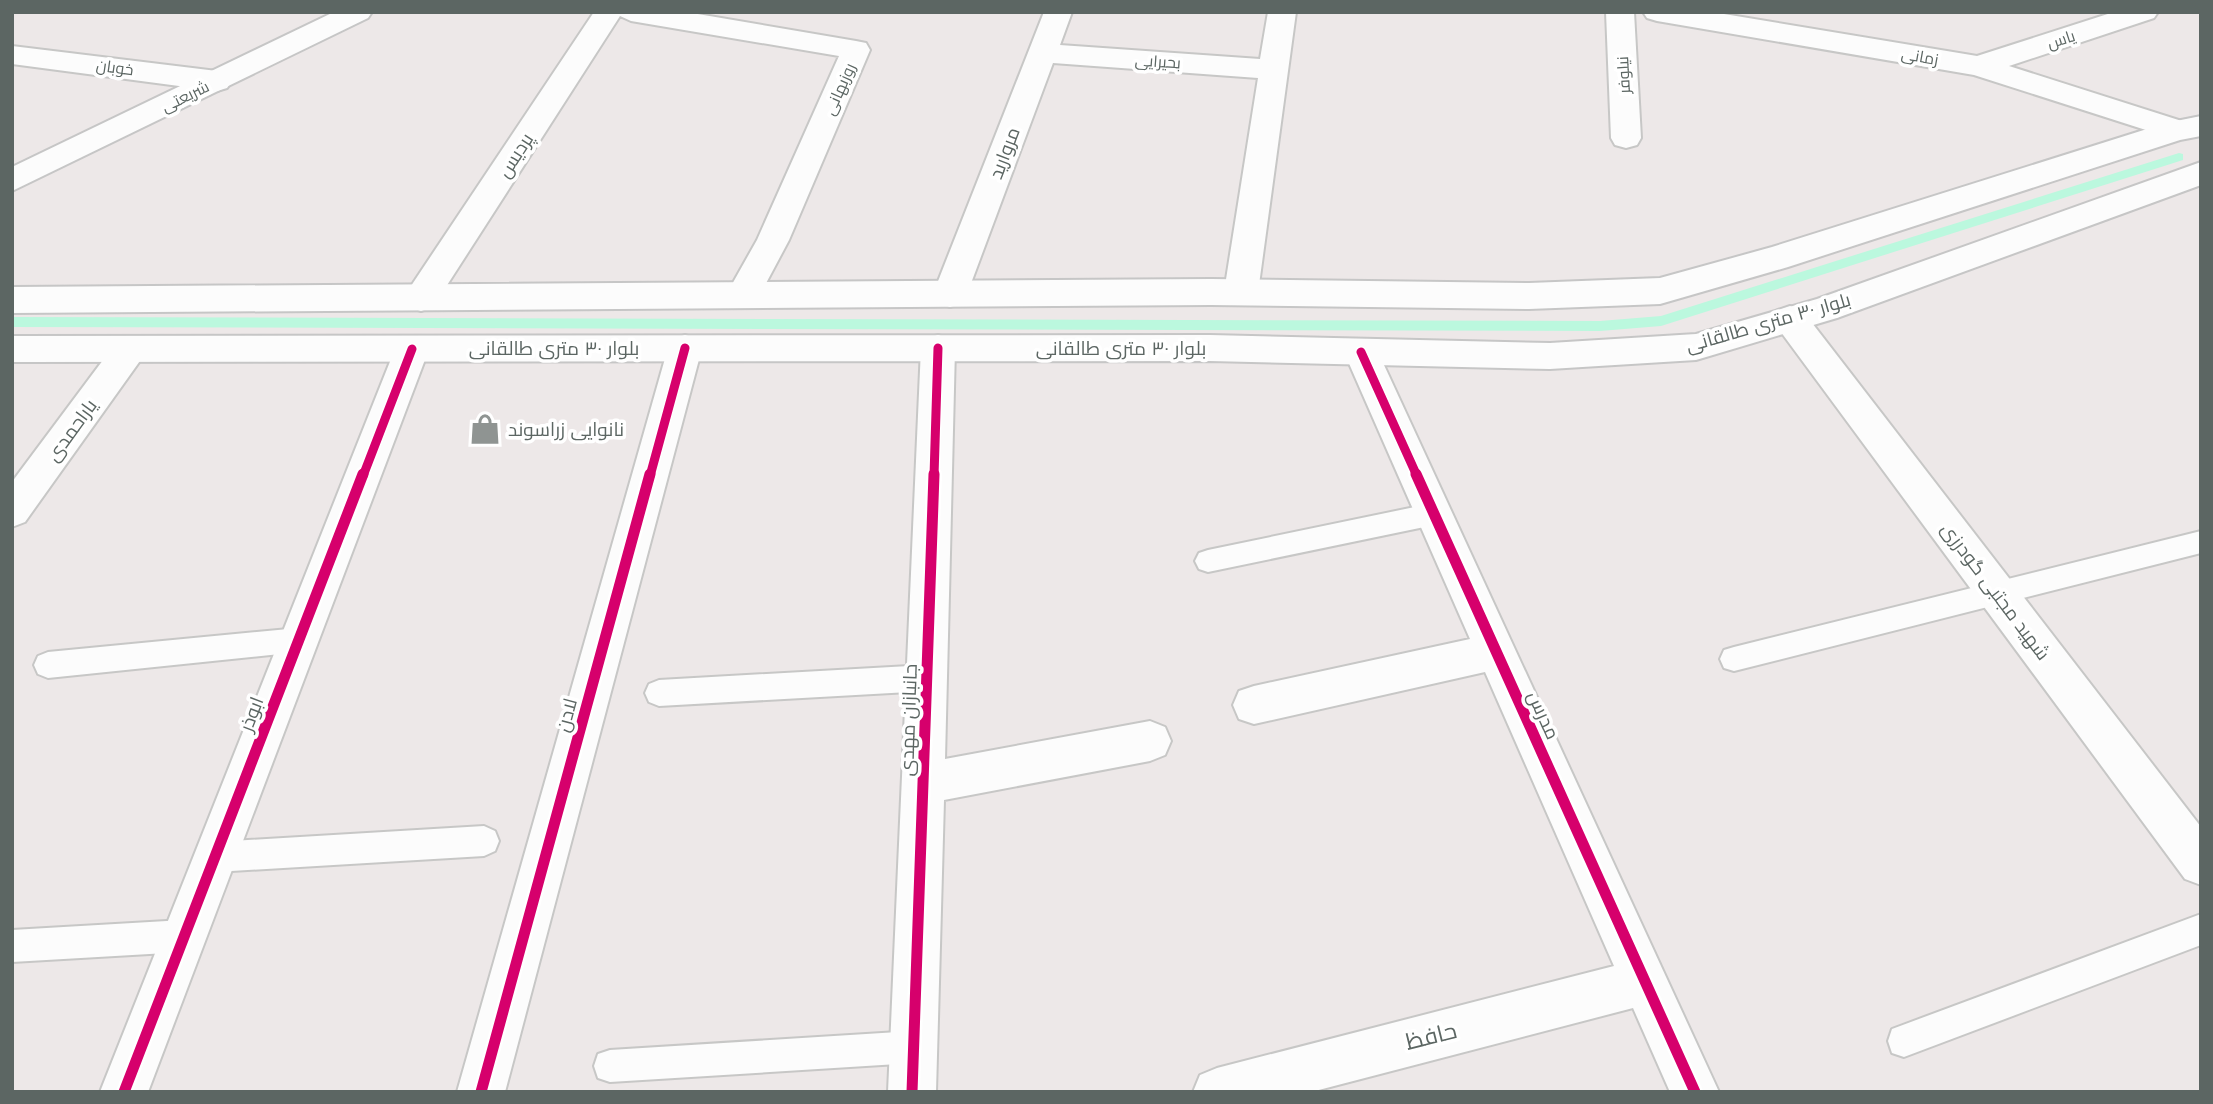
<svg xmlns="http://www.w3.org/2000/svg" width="2213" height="1104" font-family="Inter,Cairo,sans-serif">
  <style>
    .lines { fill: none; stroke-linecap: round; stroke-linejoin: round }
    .stream { fill: #bbf8de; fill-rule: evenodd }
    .lane-casing { stroke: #c7c7c6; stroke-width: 4 }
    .street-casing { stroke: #c7c7c6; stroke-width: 4 }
    .secondary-casing { stroke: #c6c6c6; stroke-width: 4 }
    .lane { fill: #fcfcfc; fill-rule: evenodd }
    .street { fill: #fcfcfc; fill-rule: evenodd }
    .secondary { fill: #fcfcfc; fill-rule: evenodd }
    .cycleway-far1-casing { stroke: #fff; stroke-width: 12 }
    .cycleway-casing { stroke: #fff; stroke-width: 16 }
    .cycleway-far1 { stroke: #d6006c; stroke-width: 9 }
    .cycleway { stroke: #d6006c; stroke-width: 11 }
    .labels { text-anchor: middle; stroke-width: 7; stroke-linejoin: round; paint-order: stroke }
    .far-street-label { font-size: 16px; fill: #5c6663; stroke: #fff }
    .street-label { font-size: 19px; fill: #5c6663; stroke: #fff }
    .poi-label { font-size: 19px; fill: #5c6663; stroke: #fff; text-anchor: start }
    .near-street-label { font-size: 23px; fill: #5c6663; stroke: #fff }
  </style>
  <rect width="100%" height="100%" fill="#ede8e8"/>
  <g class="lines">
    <path class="stream" d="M2179,153L2183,154V160L1661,326L1600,331L12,327V317L1600,321L1661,316Z"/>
    <defs>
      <path id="lane" d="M1434,503L1443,506L1447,514L1443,522L1434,525L1208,572L1199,569L1195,561L1199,553L1208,550Z
        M2201,531V553L1734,671L1724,668L1720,659L1724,650L1734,647Z
        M299,628L309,631L313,640L309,649L299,652L48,678L38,674L34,665L38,656L48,652Z
        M927,665L937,669L941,678L937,687L927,691L659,706L649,702L645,693L649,684L659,680Z
        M484,826L495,831L499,841L495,851L484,856L215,872L204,868L200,857L204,846L215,842Z
        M2201,914V945L1904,1057L1892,1053L1888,1041L1892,1029Z
        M184,920L195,925L200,936L195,947L184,952L12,962V930Z
        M914,1031L926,1035L930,1047L926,1059L914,1063L610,1082L598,1078L594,1066L598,1054L610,1050Z"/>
      <path id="street" d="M594,12H686L856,41L866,43L870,50L789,240L755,304L743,308L731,304L726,295L757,240L839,56L631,21L620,16L433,307L421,311L409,307L404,298L409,289Z
        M1044,12H1072L1060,45L1260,59L1268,12H1296L1258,292L1253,301L1241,305L1229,301L1224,292L1258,78L1053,63L967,294L962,303L950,307L938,303L933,294Z
        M1606,12H1634L1641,138L1637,145L1626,148L1615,145L1611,138Z
        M1643,12H1712L1977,56L2114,12H2158L2154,18L2009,66L2188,123L2192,130L2188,137L2177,140L1974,75L1657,21L1647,18Z
        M12,46L217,71L227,74L232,81L227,88L217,91L12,64Z
        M1790,306L1802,310L2201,827V885L2185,879L1778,328L1773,319L1778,310Z
        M685,335L697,339L702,348L505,1092H457L668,348L673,339Z
        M938,335L950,339L955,348L945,759L1150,721L1165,727L1171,741L1165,755L1150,761L944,800L936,1092H888L921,348L926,339Z
        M130,336L142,340L147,349L142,358L25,522L12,527V482L118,340Z
        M412,336L424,340L429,349L148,1092H100L395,349L400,340Z
        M1361,339L1373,343L1378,352L1719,1092H1670L1633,1008L1311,1092H1193L1200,1075L1217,1068L1614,966L1485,672L1254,724L1239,719L1233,705L1239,691L1254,686L1470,639L1344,352L1349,343Z"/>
      <path id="secondary" d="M334,12H372L368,18L12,191V167Z
        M2201,116V136L2180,140L1788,267L1660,304L1529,309L1211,305L12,313V287L1211,279L1529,283L1660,278L1772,247L2166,123Z
        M2201,162V185L1837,318L1696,360L1550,369L1210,361L12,362V336L1210,335L1550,343L1696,334L1817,299Z"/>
    </defs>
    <use href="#lane" class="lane-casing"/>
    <use href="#street" class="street-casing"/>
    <use href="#secondary" class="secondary-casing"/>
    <use href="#lane" class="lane"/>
    <use href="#street" class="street"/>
    <use href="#secondary" class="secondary"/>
    <defs>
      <path id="cycleway-far1" d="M1361,352L1417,476
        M363,476L412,349
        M650,476L685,348
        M934,476L938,348"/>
      <path id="cycleway" d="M1416,474L1695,1092
        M124,1092L363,474
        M481,1092L650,474
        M912,1092L934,474"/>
    </defs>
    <use href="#cycleway-far1" class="cycleway-far1-casing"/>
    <use href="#cycleway" class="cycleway-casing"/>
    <use href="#cycleway-far1" class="cycleway-far1"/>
    <use href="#cycleway" class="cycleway"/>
  </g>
  <defs>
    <symbol id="shop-bare" viewBox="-9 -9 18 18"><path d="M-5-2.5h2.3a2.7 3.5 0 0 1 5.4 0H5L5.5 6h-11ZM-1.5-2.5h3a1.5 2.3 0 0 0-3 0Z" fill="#8f9492" stroke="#fff" stroke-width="2.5" paint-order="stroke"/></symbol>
  </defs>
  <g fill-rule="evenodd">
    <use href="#shop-bare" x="463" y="407" width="44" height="44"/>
  </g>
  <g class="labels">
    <g class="far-street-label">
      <text transform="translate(2061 39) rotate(-18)" y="6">یاس</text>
      <text transform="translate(1920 56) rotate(10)" y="6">زمانی</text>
      <text transform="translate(1158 61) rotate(4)" y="6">بحیرایی</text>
      <text transform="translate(115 67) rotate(8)" y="6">خوبان</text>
      <text transform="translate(1623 75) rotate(-93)" y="6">نیلوفر</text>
      <text transform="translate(839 89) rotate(-66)" y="6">روزبهانی</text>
      <text transform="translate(185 96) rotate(-26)" y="6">شریعتی</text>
    </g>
    <g class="street-label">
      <text transform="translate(1004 153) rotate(-69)" y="7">مروارید</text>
      <text transform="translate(515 155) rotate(-57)" y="7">پردیس</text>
      <text transform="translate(1768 322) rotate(-16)" y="7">بلوار ۳۰ متری طالقانی</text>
      <text x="554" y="355">بلوار ۳۰ متری طالقانی</text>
      <text x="1121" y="355">بلوار ۳۰ متری طالقانی</text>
      <text transform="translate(71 430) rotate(-54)" y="7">یاراحمدی</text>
      <text transform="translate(1996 591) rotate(53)" y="7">شهید مجتبی گودرزی</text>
      <text transform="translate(251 714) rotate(-69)" y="7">ابوذر</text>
      <text transform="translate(566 715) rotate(-75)" y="7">لادن</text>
      <text transform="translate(1544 715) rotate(66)" y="7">مدرس</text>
      <text transform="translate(908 720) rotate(-88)" y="7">جانبازان مهدی</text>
    </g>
    <g class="poi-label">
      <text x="508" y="436">نانوایی زراسوند</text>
    </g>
    <g class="near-street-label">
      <text transform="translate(1431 1036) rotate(-14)" y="8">حافظ</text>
    </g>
  </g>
  <rect width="2213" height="1104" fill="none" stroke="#5c6663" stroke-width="28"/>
</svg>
